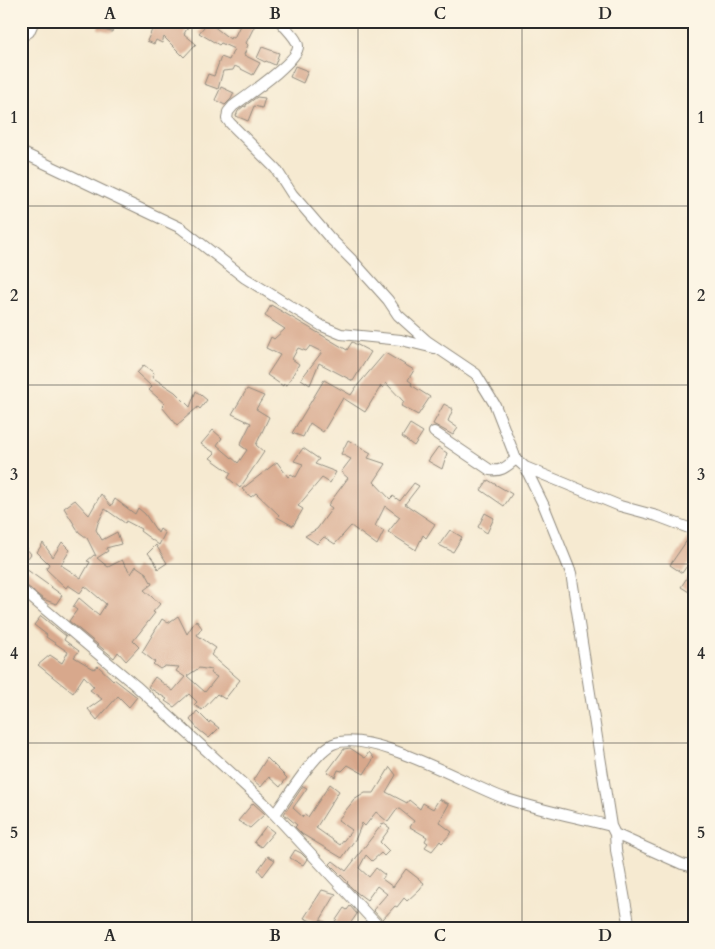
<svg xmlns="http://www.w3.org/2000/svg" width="715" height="949" font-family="Cardo,serif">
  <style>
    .building { fill: #d8a88c; fill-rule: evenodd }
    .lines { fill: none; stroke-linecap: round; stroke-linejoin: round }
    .street-casing { stroke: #908a7e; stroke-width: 12 }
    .street { stroke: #fff; stroke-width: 10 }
    .grid { fill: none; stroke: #2b2b2b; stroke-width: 1; stroke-opacity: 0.55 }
    .neatline { fill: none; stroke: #2b2b2b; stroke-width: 2 }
    .grid-label { font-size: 16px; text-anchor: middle; font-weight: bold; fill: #2b2b2b }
  </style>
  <rect width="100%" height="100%" fill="#fcf5e5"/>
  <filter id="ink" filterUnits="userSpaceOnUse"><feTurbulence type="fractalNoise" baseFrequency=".02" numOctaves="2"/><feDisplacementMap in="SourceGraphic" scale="10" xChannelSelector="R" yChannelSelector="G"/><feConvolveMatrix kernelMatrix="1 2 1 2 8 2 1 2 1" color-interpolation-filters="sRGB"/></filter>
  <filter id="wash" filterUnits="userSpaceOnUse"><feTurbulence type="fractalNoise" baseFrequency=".0096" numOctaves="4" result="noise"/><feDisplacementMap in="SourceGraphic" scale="20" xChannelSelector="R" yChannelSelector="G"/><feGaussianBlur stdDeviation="1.12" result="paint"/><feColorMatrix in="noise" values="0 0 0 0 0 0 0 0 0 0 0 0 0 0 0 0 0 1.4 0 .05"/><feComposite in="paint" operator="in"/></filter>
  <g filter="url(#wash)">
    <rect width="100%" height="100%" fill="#f6ead1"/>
    <g id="blocks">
      <path class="building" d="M100,21L114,23L112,32L98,29Z
        M156,21H191L184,34L196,44L184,57L164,37L162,43L156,40L154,44L147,41Z
        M242,21H257L246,43L248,45L244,55L260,63L253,75L235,66L233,70L223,71L218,89L204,84L208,74L214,76L221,57L229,60L234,49L221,43L219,45L199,33L208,22L230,39L231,37L234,38Z
        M262,47L279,53L275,65L266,61L265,62L257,58Z
        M295,66L308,71L303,83L290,77Z
        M221,87L234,93L231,99L225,105L215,100Z
        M257,97L265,98L262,108L254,106L248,121L236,116L238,111L244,106L246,107V105Z
        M271,305L347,350L352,342L371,352L353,381L319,363L310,385L301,379L322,352L310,346L306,351L298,348L292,359L299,364L287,385L284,384L283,386L267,375L280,355L266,348L271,337L274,339L285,329L265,316Z
        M385,353L414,370L408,380L412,383L411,385L430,397L418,415L401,406L404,402L386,383L383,388L381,386L365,412L343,398L323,432L310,423L303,437L292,433L324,380L351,395L357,386Z
        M144,365L154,373L152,377L175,392L190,407L196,391L207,400L200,409L198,407L177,425L162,407L165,404L149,390L152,387L137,373Z
        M247,389L264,396L256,409L269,417L256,445L264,452L240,488L228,478L231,473L210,458L215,453L201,444L213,430L222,438L217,445L238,463L247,450L240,445L251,423L232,414Z
        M444,404L453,409L448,421L458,428L453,435L433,424Z
        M410,424L423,432L414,446L402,437Z
        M348,440L371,453L368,458L386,464L374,482L390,499L393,496L400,501L414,483L419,486L405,504L435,524L426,538L423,535L416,550L388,532L400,517L385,506L375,526L384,531L377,545L351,526L335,544L324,537L317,544L305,536L317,529L332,508L328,505L348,478L341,472L351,459L341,454Z
        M438,447L447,453L442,469L428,461Z
        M303,448L319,459L315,464L336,472L330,483L322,478L298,506L303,509L293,526L277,517L279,515L256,493L251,497L242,489L277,462L288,477L291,474L296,477L303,464L294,461Z
        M488,480L512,494L504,506L481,490Z
        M101,494L111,506L115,499L135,514L138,508L145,514L158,533L160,529L165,533L159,545L140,531L141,529L126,521L125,523L105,509L98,523L96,530L102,540L117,532L121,544L106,548L108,551L97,558L108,567L122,560L131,574L136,566L146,573L152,584L144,590L160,604L153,612L155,613L133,641L139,647L126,661L118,652L114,658L69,621L77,610L73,607L79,598L99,615L106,604L85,586L80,593L68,585L66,588L46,569L49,564L37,552L43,543L53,557L62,542L70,550L61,565L81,578L90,562L87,561L94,555L96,556L87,538L79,532L64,508L75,500L89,515Z
        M485,513L494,518L487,533L478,527Z
        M450,530L462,537L453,552L439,545Z
        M690,536L694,537V556L682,573L670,565Z
        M21,542L31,554L21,567Z
        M156,545L167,563L158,569L155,562L148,553Z
        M26,569L62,595L56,604L43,599L22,582L21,575Z
        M688,576L694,580V595L681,587Z
        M41,616L66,636L64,640L79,651L74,657L94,669L98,666L113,680L114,679L137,697L129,707L118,696L97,720L88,709L102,699L90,690L94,687L84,676L73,693L38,665L50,655L62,663L68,652L46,637L47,635L34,625Z
        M178,616L187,634L196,620L202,628L197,635L216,648L211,655L240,680L225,699L217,694L202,710L194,705L197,702L189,694L174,707L165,701L167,699L148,687L155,677L173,691L185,677L176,671L179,667L165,666L160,669L153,664L155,662L142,652L162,619L168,623ZM199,668L212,670L210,673L217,677L205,692L187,676Z
        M197,711L209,723L210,721L219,728L209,738L199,730L190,720Z
        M350,748L365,758L369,752L374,758L364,774L348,765L342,771L338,770L335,777L327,772L344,749Z
        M267,758L287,778L280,787L269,777L261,787L253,780Z
        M390,767L396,775L386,792L407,803L409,800L420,809L423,803L433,809L439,799L449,804L439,822L452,832L442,843L440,841L432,851L425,847L428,843L425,841L427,837L410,827L414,821L398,808L388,822L376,812L365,826L362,823L356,838L342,858L302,834L295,827L297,825L284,814L303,786L307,788L293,808L303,817L304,815L308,817L330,784L339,791L316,828L340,845L352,830L338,820L354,800L365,793H374Z
        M253,803L265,814L250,828L238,821Z
        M383,823L390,828L380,842L389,851L384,856L381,853L372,861L366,855L359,868L369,877L376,868L385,875L382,879L393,887L406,869L424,883L420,889L407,901L404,898L397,907L395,906L382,920L373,910L387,894L377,886L367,900L356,892L347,883L348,882L330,864L333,861L346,871Z
        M266,826L274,832L261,847L254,842Z
        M295,850L301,853L307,859L303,865L290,858Z
        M268,856L275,860L263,876L258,870Z
        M322,890L336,894L318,924L304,918Z
        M350,906L357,914L347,928H315L321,920L332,926L344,908L347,910Z"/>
    </g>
  </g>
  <g filter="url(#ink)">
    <use href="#blocks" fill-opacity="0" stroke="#908a7e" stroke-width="1"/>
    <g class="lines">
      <defs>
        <path id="street" d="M280,21C285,28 297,38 298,46C300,60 245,97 233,106L228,112L227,119L230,123L276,169L292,194L329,237L354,262L388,300L398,315L427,341L476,374L495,405L516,459L525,467L620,506L657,516L694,530
          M21,37L29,32L34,21
          M21,152L181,228L245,278L322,326L341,334L401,340L434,348
          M434,432L490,470C502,472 507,466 516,459
          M525,467L544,506L571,573L611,826
          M21,589L136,686L263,802L380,928
          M275,814C287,798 315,752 333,744C371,728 465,784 504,798C539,810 576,817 611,826L615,834L616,850L630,928
          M615,834L682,864L694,867"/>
      </defs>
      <use href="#street" class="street-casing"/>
      <use href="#street" class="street"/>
    </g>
  </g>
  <path class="grid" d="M192,21V928M358,21V928M522,21V928M21,206H694M21,385H694M21,564H694M21,743H694"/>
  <rect width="715" height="949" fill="none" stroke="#fcf5e5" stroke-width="55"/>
  <rect x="28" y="28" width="660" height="894" class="neatline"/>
  <g class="grid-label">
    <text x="110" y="19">A</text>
    <text x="275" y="19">B</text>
    <text x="440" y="19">C</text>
    <text x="605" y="19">D</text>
    <text x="14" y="123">1</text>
    <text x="701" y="123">1</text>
    <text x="14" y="301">2</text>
    <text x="701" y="301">2</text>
    <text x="14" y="480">3</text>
    <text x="701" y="480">3</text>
    <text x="14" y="659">4</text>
    <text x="701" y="659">4</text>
    <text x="14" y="838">5</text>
    <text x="701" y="838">5</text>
    <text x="110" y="941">A</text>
    <text x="275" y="941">B</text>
    <text x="440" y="941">C</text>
    <text x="605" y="941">D</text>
  </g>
</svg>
